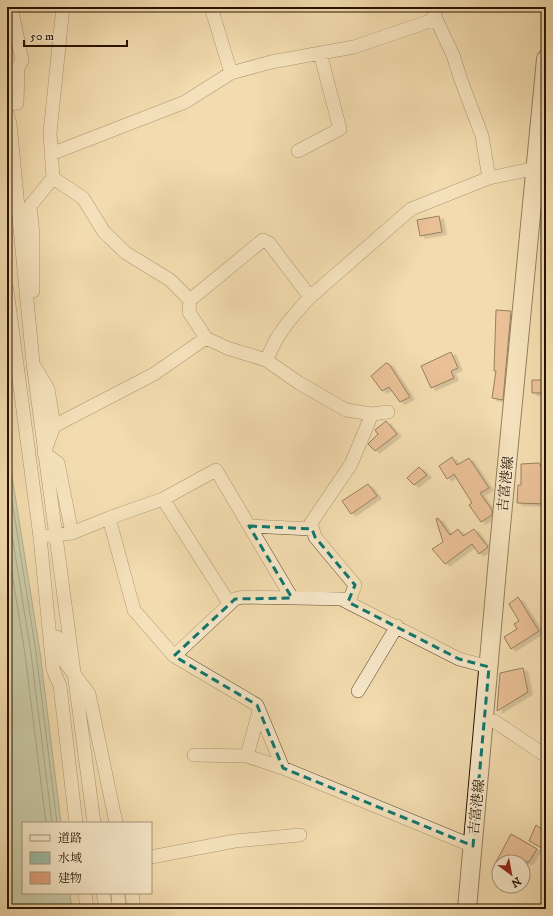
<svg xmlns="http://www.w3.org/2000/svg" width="553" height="916" font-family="'IM FELL DW Pica','Noto Serif JP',serif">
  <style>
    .water { fill: #9cbca5; stroke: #6d7863 }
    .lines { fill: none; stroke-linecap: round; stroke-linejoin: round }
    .shore { stroke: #626852; stroke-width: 1 }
    .building { fill: #dfa17a; stroke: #271300; filter: url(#shadow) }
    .minor-casing { stroke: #5a452c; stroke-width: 14 }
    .secondary-casing { stroke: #271300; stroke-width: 20 }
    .minor { stroke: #f7e8ca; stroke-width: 13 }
    .secondary { stroke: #f7e8ca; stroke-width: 18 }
    .marked { fill: none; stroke: #0f766e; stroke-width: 3; stroke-dasharray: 8 5; stroke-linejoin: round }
    .labels { text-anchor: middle; stroke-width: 3.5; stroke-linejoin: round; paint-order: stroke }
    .street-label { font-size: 14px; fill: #271300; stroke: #f7e8ca }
  </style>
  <defs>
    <filter id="shadow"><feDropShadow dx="4.5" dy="2.5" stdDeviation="0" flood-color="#0004"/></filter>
  </defs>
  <rect width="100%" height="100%" fill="#f2dbae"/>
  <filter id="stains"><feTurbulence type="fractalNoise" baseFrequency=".005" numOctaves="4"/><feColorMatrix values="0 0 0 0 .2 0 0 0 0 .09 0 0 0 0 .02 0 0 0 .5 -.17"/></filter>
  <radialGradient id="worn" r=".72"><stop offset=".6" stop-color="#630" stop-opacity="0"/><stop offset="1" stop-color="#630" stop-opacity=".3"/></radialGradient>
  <path class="water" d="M7,426L12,476L40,652L61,823H23V893H70L72,909H7Z"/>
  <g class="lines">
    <path class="shore" d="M7,469L36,652L57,823
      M7,504L31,653L52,823
      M7,542L25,654L46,823"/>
  </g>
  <path class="building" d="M439,216L442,232L420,236L417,220Z
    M496,310L511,311L503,400L492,398L496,371H494Z
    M451,352L458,368L451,371L454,378L431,388L421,366Z
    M386,363L389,364L410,397L400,402L389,387L382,391L371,376Z
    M532,380H546V393H532Z
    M386,421L397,434L375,451L368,444L378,434L375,430Z
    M452,457L457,465L469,458L489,488L480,493L492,510V515L481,522L469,505L472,503L454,474L447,479L439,466Z
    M539,463L546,474V504L517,503L518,485H521V464Z
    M419,467L427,475L414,485L407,478Z
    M368,484L377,496L351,514L342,501Z
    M438,518L450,535L458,529L463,536L474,529L488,547L479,554L472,544L445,564L432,549L443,542L436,519Z
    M518,597L539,631L511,649L504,637L517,629L514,624L519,621L509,604Z
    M523,668L528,692L497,711L500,673Z
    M536,825L546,832V850L529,841Z
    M511,834L537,849L529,862H496Z"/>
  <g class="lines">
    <defs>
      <path id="minor" d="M63,7L50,133L53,178L83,198L104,232L126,253L170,280L190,300L189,312L206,338L227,348L266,360L277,338L288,322L310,297L411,209L489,178L546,166
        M211,7L231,73
        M433,7L436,19L453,55L461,80L482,136L489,178
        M7,104L17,103L18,68L22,60L11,7
        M7,113L10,124L33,363L94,823
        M298,151L340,129L320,53
        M51,154L185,102L231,73L271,62L354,47L436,19
        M7,290L40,537L53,669L60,686L76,823
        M33,291V235L30,206L53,178
        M190,300L263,240L269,243L310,297
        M266,360L299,383L346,410L372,414
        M35,367L48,389L54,426L44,453L58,463L72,533
        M54,426L154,374L206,338
        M163,499L229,603
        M109,518L163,499L216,470L292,598
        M249,526L312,529
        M47,536L72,533L109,518L134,610L174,656L257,705L283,768
        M343,600L459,659L489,667
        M57,637L62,658L89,694L116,823
        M174,656L235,599L243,597L350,599L355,585L315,537L311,523L351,464L372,414L388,412
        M358,691L397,626
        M485,721H494L546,756
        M194,755L247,756L283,768L473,846
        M247,756L259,711
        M151,857L235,841L300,835
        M85,893L87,909
        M103,893L106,909
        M118,893L119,909
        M132,893L134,909"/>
      <path id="secondary" d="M467,909L499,547L546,59"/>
    </defs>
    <use href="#minor" class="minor-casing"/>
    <use href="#secondary" class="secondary-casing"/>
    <use href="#minor" class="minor"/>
    <use href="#secondary" class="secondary"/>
  </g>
  <path d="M0 0H553V916H0ZM249,526L312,529L315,537L355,585L348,602L459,659L489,667L473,846L283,768L257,705L174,656L235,599L292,598Z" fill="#f2dbae" fill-opacity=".55" fill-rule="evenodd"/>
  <path class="marked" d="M249,526L312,529L315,537L355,585L348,602L459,659L489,667L473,846L283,768L257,705L174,656L235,599L292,598Z"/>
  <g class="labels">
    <g class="street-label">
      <text transform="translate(505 484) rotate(-84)" y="5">吉富港線</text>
      <text transform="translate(476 807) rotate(-84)" y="5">吉富港線</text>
    </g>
  </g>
  <rect width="553" height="916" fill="none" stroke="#f2dbae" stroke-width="24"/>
  <rect x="8" y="8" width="537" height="900" fill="none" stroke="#271300" stroke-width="2"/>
  <rect x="12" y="12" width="529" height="892" fill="none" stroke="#271300"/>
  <rect x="22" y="822" width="130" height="72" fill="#f7e8ca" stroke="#a49379"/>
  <rect x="30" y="835" width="20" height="6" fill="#f7e8ca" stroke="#a49379"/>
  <text x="58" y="842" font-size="12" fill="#271300">道路</text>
  <rect x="30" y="852" width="20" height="12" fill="#9cbca5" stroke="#a49379"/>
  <text x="58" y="862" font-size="12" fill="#271300">水域</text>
  <rect x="30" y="872" width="20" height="12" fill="#dfa17a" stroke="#a49379"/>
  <text x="58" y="882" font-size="12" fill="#271300">建物</text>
  <g transform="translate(511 874) rotate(148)"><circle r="19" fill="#f7e8ca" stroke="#a49379"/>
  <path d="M0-3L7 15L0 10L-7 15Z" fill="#8f2418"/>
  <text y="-6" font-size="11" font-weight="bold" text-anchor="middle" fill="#271300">N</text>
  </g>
  <path d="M24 40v6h103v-6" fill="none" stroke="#271300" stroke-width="2"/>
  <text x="30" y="40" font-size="12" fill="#271300" stroke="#f7e8ca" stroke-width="3" paint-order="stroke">50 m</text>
  <rect width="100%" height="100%" filter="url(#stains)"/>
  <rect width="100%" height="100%" fill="url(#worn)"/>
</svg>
